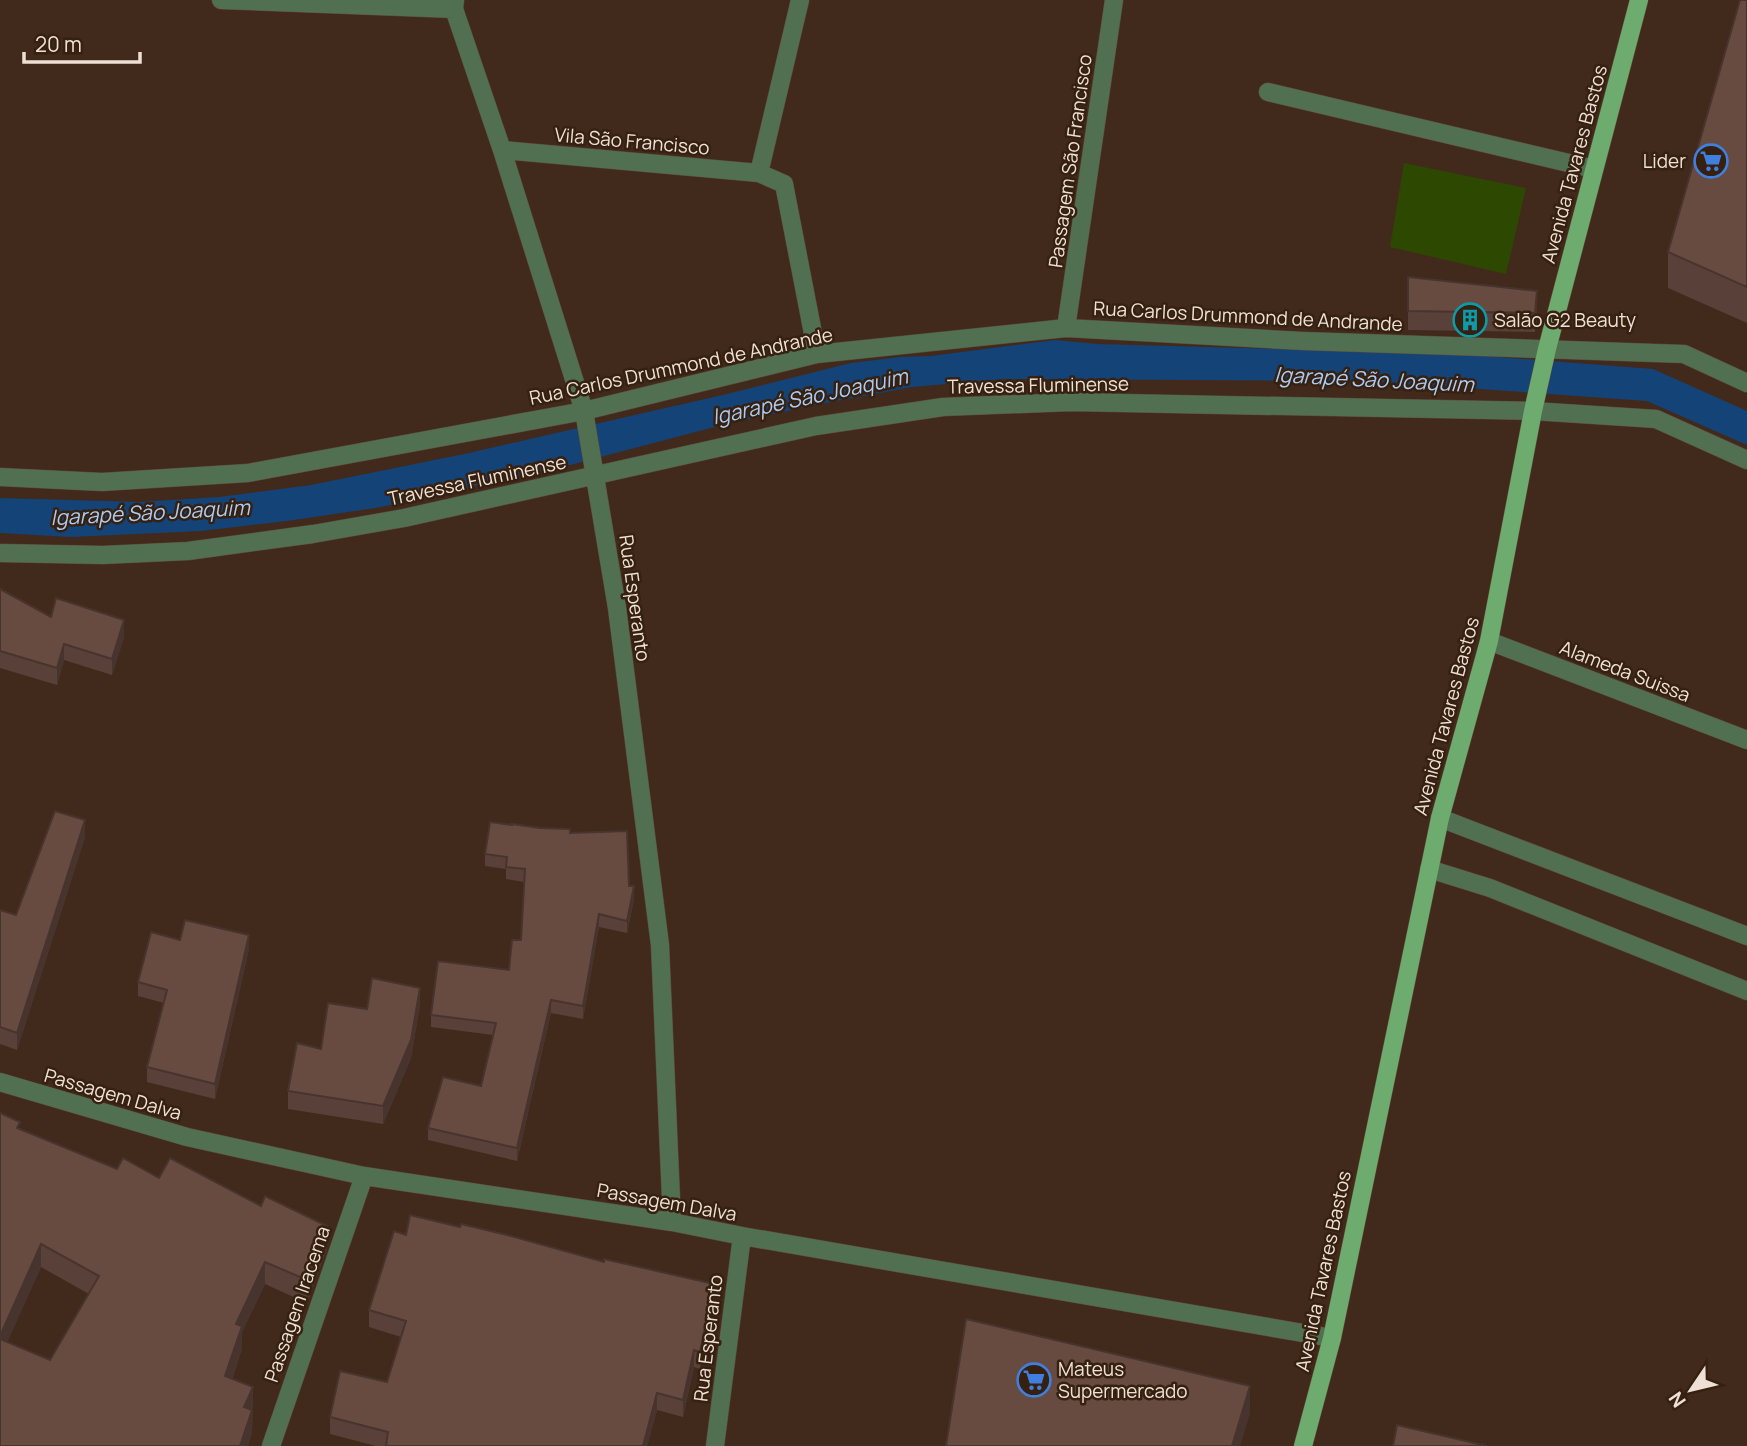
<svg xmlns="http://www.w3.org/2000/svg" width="1747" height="1446" font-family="Manrope,sans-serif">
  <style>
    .green { fill: #2d4800 }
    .water { fill: #144378 }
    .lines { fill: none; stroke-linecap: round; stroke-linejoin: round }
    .minor-casing { stroke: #5d4739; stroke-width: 19 }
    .major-casing { stroke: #5d4739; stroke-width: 19 }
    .minor { stroke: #516f51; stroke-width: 18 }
    .major { stroke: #6dac6e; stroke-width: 18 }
    .wall { fill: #594038; fill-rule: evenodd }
    .shaded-wall { fill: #48342e }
    .building { fill: #674b41; stroke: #48342e; stroke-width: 2 }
    .labels { text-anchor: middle; stroke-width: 5; stroke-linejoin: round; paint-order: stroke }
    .street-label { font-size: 19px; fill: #efe0d6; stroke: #362111 }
    .poi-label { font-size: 19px; fill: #efe0d6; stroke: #362111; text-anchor: start }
    .water-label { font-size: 21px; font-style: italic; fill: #accbf2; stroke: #362111 }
  </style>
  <rect width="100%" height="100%" fill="#412a1b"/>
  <path class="green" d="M1404,163L1526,188L1506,274L1390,247Z"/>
  <path class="water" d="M1055,340L1097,344L1458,354L1653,369L1747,411V445L1647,401L1369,381L1005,379L912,387L820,404L722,425L570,465L486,483L427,498L375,508L287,521L201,531L71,537L0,533V498L140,502L219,497L311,485L469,453L727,394L851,363L900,357L931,356Z"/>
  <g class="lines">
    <defs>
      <path id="minor" d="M221,0L454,9
        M455,0L454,9L502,150L584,411L617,608L660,945L672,1222
        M1268,92L1594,169
        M502,150L759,173L784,184L817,354
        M759,173L800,0
        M1066,328L1114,0
        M0,477L102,482L248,473L584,411L817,354L1066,328L1303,341L1684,354L1747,383
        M0,553L103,555L188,551L313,534L404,518L816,426L943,407L1072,402L1533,411L1656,419L1747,460
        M1489,641L1747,740
        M1440,818L1747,936
        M1429,869L1490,888L1747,991
        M0,1082L187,1137L364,1176L672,1222L742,1236L1332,1338
        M271,1446L364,1176
        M715,1446L742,1236"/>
      <path id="major" d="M1303,1446L1332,1338L1440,818L1489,641L1533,411L1547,349L1639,0"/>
    </defs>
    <use href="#minor" class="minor-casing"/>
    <use href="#major" class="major-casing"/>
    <use href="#minor" class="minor"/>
    <use href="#major" class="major"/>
  </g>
  <path class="wall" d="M1747,0V323L1668,288V252Z
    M1408,277L1537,310L1535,332L1408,330Z
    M0,589L51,617L124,637L112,675L64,660L57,685L0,668Z
    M570,833L629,886L634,899L627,933L599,927L583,1019L551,1013L517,1161L428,1140V1128L481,1086L493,1035L431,1027V1015L509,970L521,940L524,882L506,879V869L485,866V854Z
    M85,837L17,1050L0,1044V910L16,915Z
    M180,940L249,949L215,1099L147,1082V1067L164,1003L138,996V982Z
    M420,1005L411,1058L383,1124L288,1109V1091L321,1049L367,1009Z
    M20,1129L117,1169L159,1178L327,1249L307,1303L265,1284L242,1332V1349L232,1379L253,1387L252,1433L248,1446H0ZM41,1267L89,1294L50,1360L7,1342Z
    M406,1235L714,1301L700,1369L694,1367L683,1417L657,1410L647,1446H376L330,1434V1417L387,1382L401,1337L369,1327V1310Z"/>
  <path class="shaded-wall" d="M1537,291V310L1535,332V313Z
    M124,620V637L112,675V659Z
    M64,644V660L57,685V668Z
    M85,820V837L17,1050V1033Z
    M634,886V899L627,933V921Z
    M599,914V927L583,1019V1006Z
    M249,935V949L215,1099V1084Z
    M420,988V1005L411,1058L383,1124V1106Z
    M551,1000V1013L517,1161V1148Z
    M327,1226V1249L307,1303V1280Z
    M41,1244V1267L0,1359V1336Z
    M265,1262V1284L242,1332V1349L225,1398V1376L236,1324Z
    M714,1284V1301L700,1369V1352Z
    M694,1350V1367L683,1417V1400Z
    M1250,1386V1414L1240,1446H1232Z
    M253,1387L252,1433L248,1446H240L244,1407Z
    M657,1393V1410L647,1446H643Z"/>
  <path class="building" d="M1740,0H1747V287L1668,252Z
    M1408,277L1537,291L1535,313L1408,311Z
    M0,589L51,617L56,598L124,620L112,659L64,644L57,668L0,651Z
    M55,811L85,820L17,1033L0,1027V910L16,915Z
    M490,822L512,825V824L540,828L570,829V833L627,831L629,886H634L627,921L599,914L583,1006L551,1000L517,1148L428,1128L443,1077L481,1086L496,1023L431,1015L438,961L509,970L512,940H521L525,869L506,867L507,857L485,854Z
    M185,920L249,935L215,1084L147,1067L167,990L138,982L151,932L180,940Z
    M372,978L420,988L411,1040L383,1106L288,1091L297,1043L321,1049L328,1003L367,1009Z
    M0,1113L20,1122L17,1128L117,1169L123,1158L159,1178L170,1158L261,1206L265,1196L327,1226L307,1280L265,1262L236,1324L242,1326L225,1376L253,1387L244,1407L252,1410L240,1446H0V1339L50,1360L99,1276L41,1244L0,1336Z
    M410,1215L460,1227L461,1224L507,1235L604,1262V1259L714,1284L700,1352L694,1350L683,1400L657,1393L643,1446H386L388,1432L330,1417L340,1371L387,1382L406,1321L369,1310L394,1231L406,1235Z
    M966,1319L1250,1386L1232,1446H946Z
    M1397,1425L1487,1446H1393Z"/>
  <defs>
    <symbol id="supermarket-ring" viewBox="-11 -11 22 22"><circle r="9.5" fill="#362111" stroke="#3f7fe0" stroke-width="1.5"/><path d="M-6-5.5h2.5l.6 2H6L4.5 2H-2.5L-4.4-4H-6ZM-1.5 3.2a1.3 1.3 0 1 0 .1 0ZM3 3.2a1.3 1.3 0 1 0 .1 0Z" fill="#3f7fe0"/></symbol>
    <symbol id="building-ring" viewBox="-11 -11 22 22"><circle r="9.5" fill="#362111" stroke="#0f9aa8" stroke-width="1.5"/><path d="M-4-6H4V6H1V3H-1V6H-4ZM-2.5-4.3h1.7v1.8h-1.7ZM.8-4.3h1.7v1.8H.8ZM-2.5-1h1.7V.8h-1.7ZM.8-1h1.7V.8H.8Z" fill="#0f9aa8"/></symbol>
  </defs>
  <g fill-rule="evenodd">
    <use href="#supermarket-ring" x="1692" y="142" width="38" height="38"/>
    <use href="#building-ring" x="1451" y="301" width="38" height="38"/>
    <use href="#supermarket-ring" x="1015" y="1361" width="38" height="38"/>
  </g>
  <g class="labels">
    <g class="street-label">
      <text transform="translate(632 141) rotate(5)" y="7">Vila São Francisco</text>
      <text transform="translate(1070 161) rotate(-82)" y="7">Passagem São Francisco</text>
      <text transform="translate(1574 164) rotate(-75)" y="7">Avenida Tavares Bastos</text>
      <text transform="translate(1248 316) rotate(3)" y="7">Rua Carlos Drummond de Andrande</text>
      <text transform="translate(681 366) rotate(-12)" y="7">Rua Carlos Drummond de Andrande</text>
      <text transform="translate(1038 385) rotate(-1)" y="7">Travessa Fluminense</text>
      <text transform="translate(477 480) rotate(-12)" y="7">Travessa Fluminense</text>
      <text transform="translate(635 598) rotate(82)" y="7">Rua Esperanto</text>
      <text transform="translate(1625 671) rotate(21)" y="7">Alameda Suissa</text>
      <text transform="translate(1446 716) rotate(-75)" y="7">Avenida Tavares Bastos</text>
      <text transform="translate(113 1094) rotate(16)" y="7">Passagem Dalva</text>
      <text transform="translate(667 1202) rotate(10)" y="7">Passagem Dalva</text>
      <text transform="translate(1323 1271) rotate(-78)" y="7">Avenida Tavares Bastos</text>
      <text transform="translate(297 1304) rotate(-71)" y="7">Passagem Iracema</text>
      <text transform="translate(708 1338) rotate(-83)" y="7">Rua Esperanto</text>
    </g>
    <g class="poi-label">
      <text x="1686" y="168" text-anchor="end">Lider</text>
      <text x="1494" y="327">Salão G2 Beauty</text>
      <text x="1058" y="1376">Mateus<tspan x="1058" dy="22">Supermercado</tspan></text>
    </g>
    <g class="water-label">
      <text transform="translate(1374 380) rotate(3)" y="7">Igarapé São Joaquim</text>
      <text transform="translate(810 397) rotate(-12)" y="7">Igarapé São Joaquim</text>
      <text transform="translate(150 513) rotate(-3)" y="7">Igarapé São Joaquim</text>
    </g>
  </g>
  <g transform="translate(1691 1390) rotate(235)" stroke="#362111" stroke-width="5" paint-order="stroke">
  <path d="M0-5L12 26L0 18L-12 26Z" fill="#efe0d6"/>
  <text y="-10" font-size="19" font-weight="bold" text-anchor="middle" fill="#efe0d6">N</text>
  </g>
  <path d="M24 52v10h116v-10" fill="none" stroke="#efe0d6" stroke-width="3.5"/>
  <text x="35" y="52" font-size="21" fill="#efe0d6" stroke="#362111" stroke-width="5" paint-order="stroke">20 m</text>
</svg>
